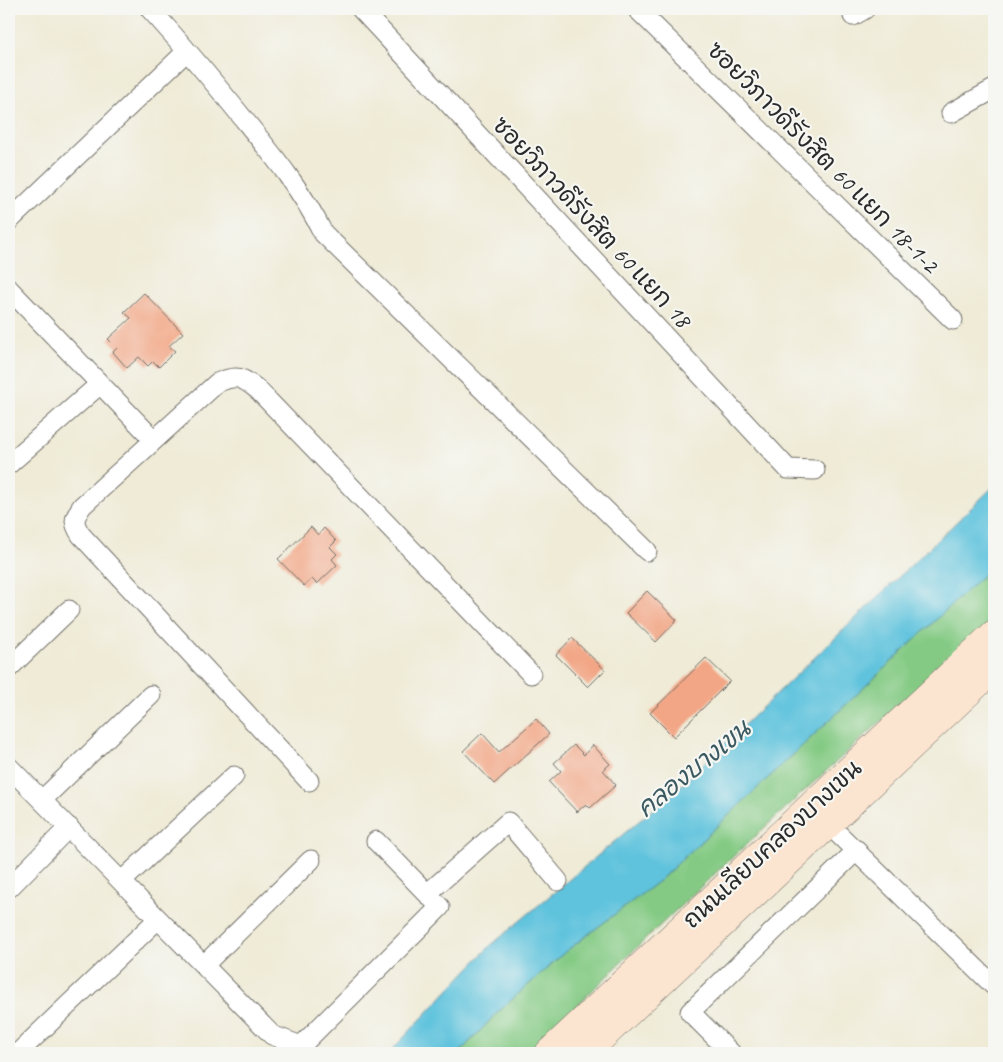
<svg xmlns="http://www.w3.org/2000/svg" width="1003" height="1062" font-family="Caveat,'Playpen Sans Thai',sans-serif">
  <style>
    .green { fill: #84ca84; stroke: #587a58 }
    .water { fill: #5fc3dd; stroke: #457784 }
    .building { fill: #f2a685 }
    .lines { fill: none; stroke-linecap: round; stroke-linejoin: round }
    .street-casing { stroke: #706e67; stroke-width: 21 }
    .secondary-casing { stroke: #706e67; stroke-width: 29 }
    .street { stroke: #fff; stroke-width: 19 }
    .secondary { stroke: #fce5d0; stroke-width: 28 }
    .labels { text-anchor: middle; stroke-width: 4.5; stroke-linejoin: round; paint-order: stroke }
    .street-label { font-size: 24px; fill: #2b2b2b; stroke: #f6f6f2 }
    .water-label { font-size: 25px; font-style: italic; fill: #3b5960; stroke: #f6f6f2 }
  </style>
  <rect width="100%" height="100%" fill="#f6f6f2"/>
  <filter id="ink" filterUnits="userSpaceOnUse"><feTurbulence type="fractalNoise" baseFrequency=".02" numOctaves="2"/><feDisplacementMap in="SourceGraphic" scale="10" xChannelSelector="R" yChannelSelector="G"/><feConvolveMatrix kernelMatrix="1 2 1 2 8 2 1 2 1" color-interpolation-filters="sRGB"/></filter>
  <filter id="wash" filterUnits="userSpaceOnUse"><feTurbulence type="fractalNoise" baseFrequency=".0096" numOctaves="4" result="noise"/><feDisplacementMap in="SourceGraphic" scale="20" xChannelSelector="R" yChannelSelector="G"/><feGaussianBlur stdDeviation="1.12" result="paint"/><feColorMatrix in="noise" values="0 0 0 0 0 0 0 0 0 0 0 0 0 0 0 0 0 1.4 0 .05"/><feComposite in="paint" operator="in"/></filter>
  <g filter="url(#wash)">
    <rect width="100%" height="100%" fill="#efebd7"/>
    <path class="green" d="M994,565V620C836,761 679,903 529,1053H459L498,1012L565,952L660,880Z"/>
    <path class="water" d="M994,486V565L660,880L565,952L498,1012L459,1053H389L490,946L676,790Z"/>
    <g id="blocks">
      <path class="building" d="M144,293L183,333L169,346L175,351L159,367L153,361L148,366L139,357L127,368L113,352L117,348L108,339L131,318L124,312Z
        M311,527L318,535L324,528L336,541L330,547L337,554L332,559L337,565L317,584L312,579L304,586L278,559Z
        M647,591L677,620L656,642L626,613Z
        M572,638L605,670L588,687L556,655Z
        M706,658L730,681L674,737L650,713Z
        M536,719L549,734L494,784L463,751L482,733L499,752Z
        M574,745L584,755L593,745L610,764L603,770L616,785L590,808L586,804L577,812L549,782L561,771L554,763Z"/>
    </g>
  </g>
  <g filter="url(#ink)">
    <use href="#blocks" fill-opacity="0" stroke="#706e67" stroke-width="1"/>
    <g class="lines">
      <defs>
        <path id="street" d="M150,9C182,44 212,80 242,117C272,154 302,190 323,233L647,551
          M361,9L788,469L815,470
          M637,9L953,320
          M853,16L865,9
          M951,113L994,89
          M9,221L187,51
          M9,289L154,440
          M9,464L100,384
          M9,668L69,610
          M9,767L272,1035L301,1046L440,907L376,841
          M309,781L81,535C72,521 74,519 82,506L217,383C237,374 242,377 258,390L531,674
          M42,800L151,695
          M820,816L994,986
          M122,881L234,776
          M9,888L69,827
          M428,893L508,822L558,881
          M204,965L311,860
          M18,1053L158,919
          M731,1053L690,1012L857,850"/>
        <path id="secondary" d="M549,1053L994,634
          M585,1053L994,668"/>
      </defs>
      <use href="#street" class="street-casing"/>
      <use href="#secondary" class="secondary-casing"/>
      <use href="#street" class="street"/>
      <use href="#secondary" class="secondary"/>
    </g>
  </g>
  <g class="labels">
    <g class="street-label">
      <text transform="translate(823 157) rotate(45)" y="8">ซอยวิภาวดีรังสิต 60 แยก 18-1-2</text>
      <text transform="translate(592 222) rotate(47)" y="8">ซอยวิภาวดีรังสิต 60 แยก 18</text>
      <text transform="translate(772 844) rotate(-43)" y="8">ถนนเลียบคลองบางเขน</text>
    </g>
    <g class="water-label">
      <text transform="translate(693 768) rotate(-39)" y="9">คลองบางเขน</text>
    </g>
  </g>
  <rect width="1003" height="1062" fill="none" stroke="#f6f6f2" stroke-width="30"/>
</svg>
